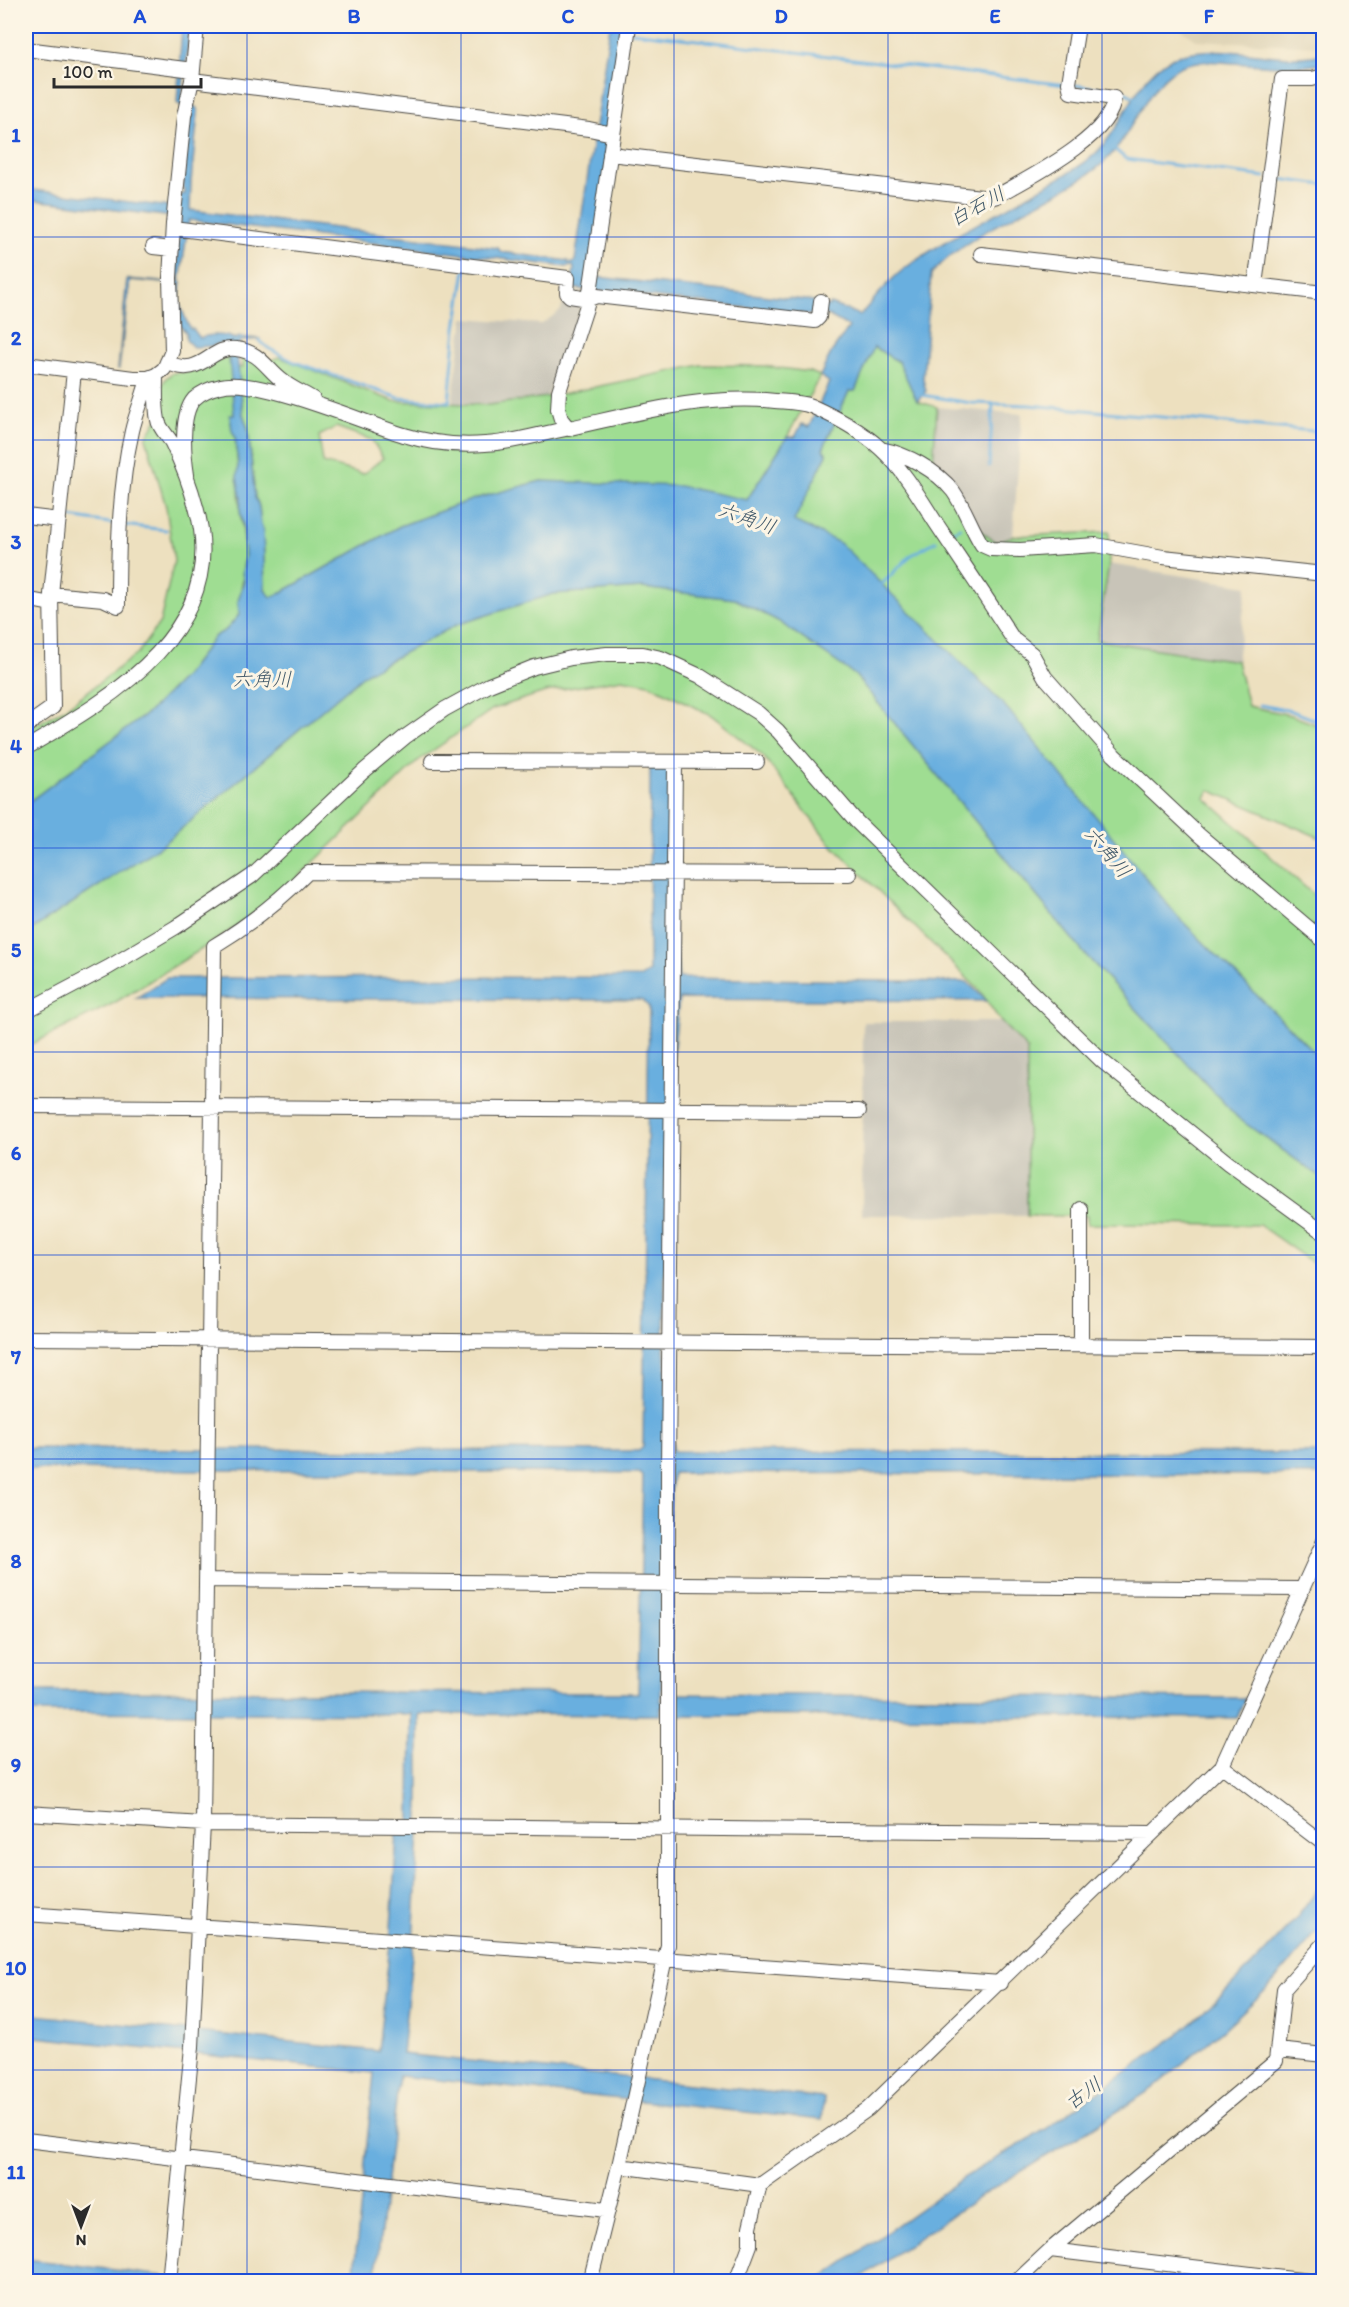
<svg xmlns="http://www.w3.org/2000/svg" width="1349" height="2307" font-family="Itim,'Klee One',sans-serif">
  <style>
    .built { fill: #dcd0b1 }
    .industrial { fill: #c8c4b8 }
    .green { fill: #9fdd92; stroke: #65845e; stroke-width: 1.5; fill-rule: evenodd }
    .water { fill: #69afdf; stroke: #4a6d85; stroke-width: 1.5; fill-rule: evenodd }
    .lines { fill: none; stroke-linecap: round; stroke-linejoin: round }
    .stream { stroke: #69afdf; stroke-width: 3 }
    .minor-casing { stroke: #484641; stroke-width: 16 }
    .minor { stroke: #fff; stroke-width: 14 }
    .grid { fill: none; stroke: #1d4ed8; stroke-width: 1.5; stroke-opacity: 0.55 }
    .labels { text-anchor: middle; stroke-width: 6; stroke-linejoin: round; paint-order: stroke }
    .water-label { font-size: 20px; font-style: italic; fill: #41596a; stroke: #fcf5e5 }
    .neatline { fill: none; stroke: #1d4ed8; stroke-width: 2 }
    .grid-label { font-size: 20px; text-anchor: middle; font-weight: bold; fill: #1d4ed8 }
  </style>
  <rect width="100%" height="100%" fill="#fcf5e5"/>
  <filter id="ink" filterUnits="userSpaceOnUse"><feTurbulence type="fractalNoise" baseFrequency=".0167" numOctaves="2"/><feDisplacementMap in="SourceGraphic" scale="12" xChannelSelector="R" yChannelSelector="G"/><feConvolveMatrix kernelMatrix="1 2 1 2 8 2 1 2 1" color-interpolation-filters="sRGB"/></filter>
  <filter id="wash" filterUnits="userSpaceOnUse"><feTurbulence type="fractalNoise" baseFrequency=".008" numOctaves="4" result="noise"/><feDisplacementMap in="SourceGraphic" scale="24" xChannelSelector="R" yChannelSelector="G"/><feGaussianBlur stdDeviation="1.35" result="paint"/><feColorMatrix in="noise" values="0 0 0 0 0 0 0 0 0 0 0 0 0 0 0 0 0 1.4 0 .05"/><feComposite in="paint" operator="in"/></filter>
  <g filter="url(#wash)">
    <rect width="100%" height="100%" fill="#ede0bf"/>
    <path class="built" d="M1180,26H1323V43L1316,46L1196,40L1179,28Z"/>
    <path class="industrial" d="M566,290L584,293L569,348L547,397L489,405L452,403L464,318L542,324L561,310Z
      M937,407L1022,414L1013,536L996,542L979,530L933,464Z
      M1109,564L1247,586L1237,661L1097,640Z
      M863,1022H1001L1027,1049V1216L862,1215Z"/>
    <path class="green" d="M874,347L899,362L917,401L937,407L933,464L979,530L996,542L1013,536L1109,532V564L1097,640L1237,661L1248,706L1290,715L1323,727V839L1209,790L1205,798L1323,903V1061L1178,917L793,522L827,454L823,449L849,391H855Z
      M241,354L262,364L279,357L393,401L489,405L547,397L701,365L764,366L810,372L820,376L787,437L747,500L541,481L474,499L400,526L275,596L270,597L265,589L263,531C257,520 263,508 255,498L250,445L248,429L243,414L240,381L234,415L230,416C231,423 234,431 235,438C238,462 239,486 240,511C242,526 245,541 245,556C244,576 239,595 239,615L226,630L215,636L185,676L149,712L26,804V730L66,708L138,653L160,622L174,561L166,507L146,438L161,412L159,390L166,378L173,373L186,372L229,357L230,368L243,367ZM336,427L372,440L383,458L363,474L323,463L319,436Z
      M642,588L735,599L778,621L855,675L1083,952L1238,1118L1323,1179V1270L1259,1225L1087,1224V1216H1027V1049L1001,1022L980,991L829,842L763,756L711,715L649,684L622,679L545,692L493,709L418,761L277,898L213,942L114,1003L26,1047V933L162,845L366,673L456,625L553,594Z"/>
    <path class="water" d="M182,26H190L182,95L184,100L198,109V113L191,182L190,210L498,248L501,252L568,261V263H573L575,261L610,26H623L597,277L814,301L815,303L829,306L830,304L860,315C874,300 888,281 904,269C946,238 996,215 1041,188C1059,178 1080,168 1095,154C1127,124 1137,66 1183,54C1229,42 1278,65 1323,54V64C1293,69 1263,65 1233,63C1218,62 1202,60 1187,64C1149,75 1133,137 1103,163C1090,175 1073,184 1057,193C1014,217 965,237 931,274L923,379L926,391L917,401L899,362L874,347L855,391H849L823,449L827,454L794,521L840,543L1006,707L1178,917L1323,1061V1179L1238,1118L1083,952L855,675L778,621L735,599L642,588L553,594L456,625L366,673L162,845L26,933V804L149,712L185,676L215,636L226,630L239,615L238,601L244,581L242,573L245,556L243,525L240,511L241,498L237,478L238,464L235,436L232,431L230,415H234L228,345L220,343L212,346L193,347L186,340V333L179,324L175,308L174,284L130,280L119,369H118L127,279L174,283L178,281V275H176L181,218L26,199V189L171,207L182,194H185V189H183L191,112L177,103ZM189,220L567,267L573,266L574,268L571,288L813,315L814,312L828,315L849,327L831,353L820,376L829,382L809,427L802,424L795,437H787L747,500L679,486L541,481L474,499L400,526L275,596L271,597L265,589L263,530C257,520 263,508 255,498L248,429L243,414L236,344H240V341L261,339L239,337L235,339C225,334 210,334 200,338L193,329H190L179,303L181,282L180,281Z
      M650,767L670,768L669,878L679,978L967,982L987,1001L679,999L667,1115L664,1346L673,1451L1324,1453L1323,1475L673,1473L662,1590L661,1702H672V1694L1245,1698L1237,1718L672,1715V1707H661V1715L419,1714V1832L413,1946L402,2054L824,2098L822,2120L399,2076L375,2282L353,2281L374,2073L26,2036V2014L378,2051L390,1944L397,1832L410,1820L411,1714L26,1712V1691L638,1693L643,1476L639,1473L26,1469V1448L639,1451L643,1446L649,1007L642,1000L136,998L167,978L641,977L649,972Z
      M1323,1882V1925L1268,1988L1223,2030L1152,2089L1078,2137L984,2194L855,2281H818L965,2177L1046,2129L1176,2036L1215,2002L1261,1956L1296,1919Z
      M26,2259L163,2276L162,2281H26Z"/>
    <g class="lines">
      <path class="stream" d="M632,32L1066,85
        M1073,85L1122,91L1137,98
        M1112,147L1126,159L1265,177
        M1272,178L1324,185
        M259,340L268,348L294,362L399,398L449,402L456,328L465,270
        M921,393L922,395L971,403L1030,405L1324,432
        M989,466L993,404
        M63,516L116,524
        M123,525L166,530
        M950,533L960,528
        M879,587L910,556L936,541
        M1260,705L1292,711L1324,723
        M1313,1961L1324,1963"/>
    </g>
  </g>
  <g filter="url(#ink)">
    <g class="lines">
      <defs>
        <path id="minor" d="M26,49L193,70
          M192,80L589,129L613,134
          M610,154L990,198L997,196C1028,178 1112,137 1114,98L1071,92L1069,83L1078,26
          M173,228L568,278L567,293L570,296L589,299L597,296L815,321L819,317L821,301
          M153,247L172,249
          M981,254L1324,293
          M1255,285L1282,79H1312L1324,76
          M167,362C201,380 210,345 236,349C261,352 266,369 284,382C293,389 303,393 313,399
          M26,364L133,378H148L156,375L164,369L172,351L170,278L173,224L184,116L192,80L197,26
          M569,429L561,419L558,409L559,391L589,299L629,26
          M881,449C907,454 936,470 953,491C965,508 971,528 982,545L991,549L1020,550L1096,545L1163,557L1324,574
          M187,475C184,456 180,415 194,399C201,392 212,388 221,386C255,376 365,423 404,435C430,443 459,446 485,444C509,443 533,436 556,431C627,416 702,393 775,401C786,402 800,402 811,406C835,417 861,430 881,449C903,469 920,498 936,523C962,562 988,600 1013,639L1032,654L1045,677L1114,755L1199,835L1324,941
          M26,516L59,520
          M51,594L103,599L118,606C118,548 119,488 132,431C136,413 144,396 148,378
          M26,599L51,604
          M26,726L53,707L51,594L74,371
          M26,748C113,697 232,628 196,507C190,484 182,464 172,443C168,436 159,428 158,420C155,406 156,389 156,375
          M432,761L757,762
          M26,1011L109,967L176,927L252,876L364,771L405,737L445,709L489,685L534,667L571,658L607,654H643L661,658L700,676L758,713L778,731L857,822L1102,1061L1228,1163L1324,1233
          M26,1106L859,1111
          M26,1338L1324,1347
          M1081,1344V1209
          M208,1580L1300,1589
          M1222,1766L1324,1844
          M26,1813L203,1824L1153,1833
          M26,1914L1001,1983
          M1278,2050L1324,2055
          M26,2140L606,2210
          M619,2166L760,2185
          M1050,2250L1318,2282
          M169,2282L192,2047L203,1824L214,946C249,925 279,901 308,872L849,874
          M590,2282L619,2166L668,1945V1466L675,762
          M736,2282L750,2245V2227L760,2185L868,2109L1222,1766L1324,1541
          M1016,2282L1050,2250L1276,2061L1284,1989L1324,1944"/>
      </defs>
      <use href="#minor" class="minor-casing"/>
      <use href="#minor" class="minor"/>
    </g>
  </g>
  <path class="grid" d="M247,26V2282M461,26V2282M674,26V2282M888,26V2282M1102,26V2282M26,237H1324M26,440H1324M26,644H1324M26,848H1324M26,1052H1324M26,1255H1324M26,1459H1324M26,1663H1324M26,1867H1324M26,2070H1324"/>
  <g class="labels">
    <g class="water-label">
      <text transform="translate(977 206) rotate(-29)" y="7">白石川</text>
      <text transform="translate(747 518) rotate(19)" y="7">六角川</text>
      <text x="262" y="686">六角川</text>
      <text transform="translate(1108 852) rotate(50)" y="7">六角川</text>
      <text transform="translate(1083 2093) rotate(-35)" y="7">古川</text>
    </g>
  </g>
  <rect width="1349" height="2307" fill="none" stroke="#fcf5e5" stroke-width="66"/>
  <g transform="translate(81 2226) rotate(180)" stroke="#fcf5e5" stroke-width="4.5" paint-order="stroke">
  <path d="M0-4.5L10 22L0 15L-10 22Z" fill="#2b2b2b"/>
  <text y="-9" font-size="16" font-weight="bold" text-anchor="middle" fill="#2b2b2b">N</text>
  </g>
  <path d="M54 78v9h147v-9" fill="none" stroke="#2b2b2b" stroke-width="3"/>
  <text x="63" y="78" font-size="18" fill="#2b2b2b" stroke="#fcf5e5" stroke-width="4.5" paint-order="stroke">100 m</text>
  <rect x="33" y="33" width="1283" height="2241" class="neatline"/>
  <g class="grid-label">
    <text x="140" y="23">A</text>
    <text x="354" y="23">B</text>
    <text x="568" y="23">C</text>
    <text x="781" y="23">D</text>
    <text x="995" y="23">E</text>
    <text x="1209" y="23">F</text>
    <text x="16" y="142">1</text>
    <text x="16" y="345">2</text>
    <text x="16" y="549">3</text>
    <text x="16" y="753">4</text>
    <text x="16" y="957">5</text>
    <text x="16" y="1160">6</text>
    <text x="16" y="1364">7</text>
    <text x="16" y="1568">8</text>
    <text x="16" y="1772">9</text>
    <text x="16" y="1975">10</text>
    <text x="16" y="2179">11</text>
  </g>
</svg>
